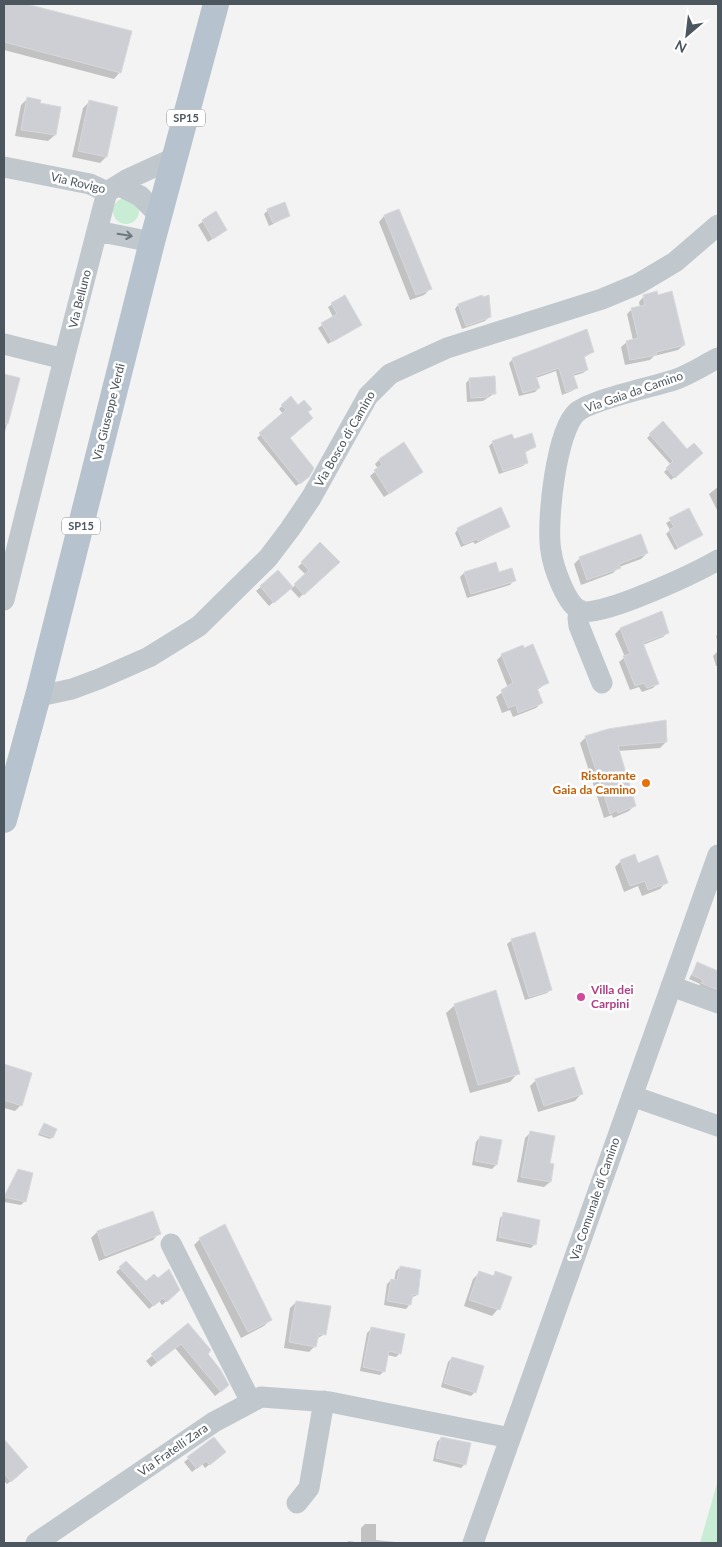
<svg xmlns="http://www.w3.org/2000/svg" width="722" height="1547" font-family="Lato,sans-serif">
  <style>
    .green { fill: #c8ecd4 }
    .shadow { fill: #0003 }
    .building { fill: #cdcfd4; stroke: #d7d9dd }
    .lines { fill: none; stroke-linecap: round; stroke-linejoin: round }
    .minor { stroke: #c0c7cd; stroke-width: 21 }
    .major { stroke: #b6c2cd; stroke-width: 26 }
    .oneway { stroke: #6f787f }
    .food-dot { fill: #e8710a; stroke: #fff; stroke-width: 2 }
    .hotel-dot { fill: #d1479c; stroke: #fff; stroke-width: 2 }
    .labels { text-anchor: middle; stroke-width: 5; stroke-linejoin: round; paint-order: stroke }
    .shield { fill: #fff; stroke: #82898e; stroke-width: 1 }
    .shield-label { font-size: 11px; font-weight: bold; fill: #4c565e }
    .street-label { font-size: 12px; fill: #4c565e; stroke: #fff }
    .food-label { font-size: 12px; font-weight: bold; fill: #c56008; stroke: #fff; text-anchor: end }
    .hotel-label { font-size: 12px; font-weight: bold; fill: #b23c85; stroke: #fff; text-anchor: start }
  </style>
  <rect width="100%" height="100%" fill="#f4f3f3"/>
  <path class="green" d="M113 211a13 13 0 1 1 26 0a13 13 0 1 1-26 0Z
    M718,1480V1543H700Z"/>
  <path class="shadow" d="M4,4H21L131,32L120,72L114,79L4,50Z
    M27,99L39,104L55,135L48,141L15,136L21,105Z
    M89,102L106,157L100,163L72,157L83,108Z
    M268,210L289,216L269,226L264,214Z
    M399,211L430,289L424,295L410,300L379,222L384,216Z
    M215,213L226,230L208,242L198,225Z
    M644,296L684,345L678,350L654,356L650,360L625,365L621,347L627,342L633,340L627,314L632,309L640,307L639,302Z
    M344,297L360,325L328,344L318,328L333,317L328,307Z
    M458,305L489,317L485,321L462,329L455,309Z
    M593,352L583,358L587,370L583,373L573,376L576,388L572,391L562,395L556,371L536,378L539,388L535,392L519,396L509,363L513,359Z
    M4,375L18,379L4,436Z
    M470,379L495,393L483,401L467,402L466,383Z
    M282,406H298L288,438L304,480L296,486L257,438L283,414L279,409Z
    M663,423L687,450L701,453L671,480L664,472L671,465L647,438Z
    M513,441L535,447L524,453L527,462L523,466L499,474L489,446L493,442Z
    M403,444L417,476L384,497L370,476L378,469L375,464L379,460Z
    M718,487V512L709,494Z
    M689,510L702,535L675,550L666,534L670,530L666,523Z
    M509,527L475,544L473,542L461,547L455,533L458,529Z
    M320,544L334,566L299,598L290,588L269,606L256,591L278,572L292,588L306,575L298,567Z
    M647,553L641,559L619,567L613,573L581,585L574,564L580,558Z
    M464,573H498L514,580L510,585L467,598L460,577Z
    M661,613L668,632L663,637L643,645L658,683L653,688L642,692L639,687L630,690L619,662L625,657L615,634L620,629Z
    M718,634V644L716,636Z
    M717,652L718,666H716L713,656Z
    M502,655L547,683L537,690L542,702L536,708L513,717L510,710L502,713L496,697L508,688L497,660Z
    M586,737L666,742L660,748L618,751L635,805L629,811L613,818L612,815L604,818L580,743Z
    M621,861L638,864L666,882L660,889L642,896L638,886L624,892L615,867Z
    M512,940L551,989L547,993L525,1000L507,944Z
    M697,964L718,973V994L699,986L700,984L689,979Z
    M455,1005L518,1073L510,1082L470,1093L446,1013Z
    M5,1066L21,1105L15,1111L4,1108Z
    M536,1080L581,1094L575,1101L538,1112L530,1086Z
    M43,1126L52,1137L50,1139L38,1135Z
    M530,1133L549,1164L552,1165L550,1182L544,1187L517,1182L525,1138Z
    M480,1137L496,1165L492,1169L472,1165L476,1142Z
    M18,1171L25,1201L21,1205L4,1202V1196Z
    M504,1214L535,1244L531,1248L496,1241L500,1218Z
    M97,1232L159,1233L153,1240L99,1261L91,1238Z
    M200,1239L270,1320L264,1326L241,1338L194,1245Z
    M126,1263L146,1283L158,1280L175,1294L162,1305L159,1301L149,1309L116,1272Z
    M400,1267L420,1271L417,1295L411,1298L410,1304L406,1309L384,1305L387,1284L391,1280L394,1281L396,1271Z
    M480,1272L492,1276L496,1273L498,1309L492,1316L464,1306L473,1279Z
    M296,1302L325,1334L316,1339L315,1346L309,1352L284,1348L290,1308Z
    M188,1325L206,1354L221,1391L215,1396L175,1348L151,1367L146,1361Z
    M371,1329L400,1353L396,1357L387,1355L384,1371L380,1375L360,1371L367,1333Z
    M452,1358L475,1392L471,1396L441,1387L448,1362Z
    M441,1438L465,1464L461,1468L433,1461L437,1442Z
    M213,1439L220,1456L205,1468L202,1464L192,1472L184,1462Z
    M8,1445L23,1471L7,1484L4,1481V1449Z
    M365,1524H376V1540L405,1543H361V1528Z
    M349,1541L361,1543H346Z"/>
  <path class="building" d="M4,4H26L132,31L121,73L4,42Z
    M27,97L41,100L40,103L61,107L56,135L21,130Z
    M89,100L118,107L107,157L78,151Z
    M285,202L290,216L273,223L267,209Z
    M399,209L432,289L416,295L384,215Z
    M216,211L227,230L213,239L202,220Z
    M657,291L658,295L672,291L685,345L656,352L657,355L630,360L626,341L638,338L631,308L645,305L643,295Z
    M345,295L362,325L332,342L321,323L337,314L331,303Z
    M482,295L483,297L489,295L491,317L466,326L458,304Z
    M587,329L594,352L584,356L588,370L573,374L578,388L566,392L559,368L536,376L540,388L523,393L512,358Z
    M4,374L20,378L8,424H4Z
    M495,376L496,394H488V397L471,398L469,378Z
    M291,396L298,405L304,400L312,409L308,412L313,418L290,438L314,468L309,477L300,484L259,433L286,410L281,405Z
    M663,421L687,449L694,443L703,453L675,478L666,468L673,461L649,434Z
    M532,433L536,447L525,451L528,463L503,471L492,441L512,434L514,439Z
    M404,442L423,472L389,494L374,470L382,465L379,459Z
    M501,507L510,527L478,541L477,539L464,544L457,528Z
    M689,508L703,535L678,548L669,530L674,527L669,518Z
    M641,534L648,553L619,564L621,568L587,580L579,557Z
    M320,542L340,562L304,595L294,584L309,570L301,562Z
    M496,562L499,572L512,568L516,581L471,594L464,572Z
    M278,570L293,587L274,603L260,586Z
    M662,611L669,633L643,643L659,684L647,688L644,683L635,686L623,656L630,654L620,628Z
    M533,644L549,683L537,688L543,703L518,713L516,705L508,708L501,690L513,683L501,654L523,645L524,648Z
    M666,720L667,742L618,746L636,806L618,813L617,810L610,814L585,736L608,729Z
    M635,854L638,863L658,855L668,883L648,890L645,881L630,886L620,860Z
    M535,932L552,990L529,997L511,939Z
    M697,962L718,971V990L701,983L703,980L692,975Z
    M496,990L520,1074L478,1085L454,1004Z
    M4,1064L32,1073L22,1106L4,1100Z
    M574,1067L583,1094L544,1106L535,1079Z
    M44,1123L57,1129L53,1138L39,1133Z
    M530,1131L555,1136L550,1163L554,1164L551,1182L521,1177Z
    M480,1136L502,1140L497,1165L475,1161Z
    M18,1169L33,1173L26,1202L4,1197Z
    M153,1211L161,1234L105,1256L97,1231Z
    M503,1212L540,1220L536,1245L499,1237Z
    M225,1224L272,1320L248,1332L199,1238Z
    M126,1261L146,1281L154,1274L158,1278L169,1269L180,1290L167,1302L163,1298L154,1306L119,1267Z
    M400,1266L421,1270L418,1295L413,1294L411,1305L387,1301L391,1279L397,1280Z
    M479,1271L494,1276L495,1271L512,1277L500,1310L469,1300Z
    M296,1301L331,1306L326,1335L319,1334L316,1347L289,1342Z
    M188,1323L211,1350L208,1354L220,1369L229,1385L221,1392L181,1344L157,1362L151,1354Z
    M371,1327L405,1334L401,1354L389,1351L385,1372L363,1367Z
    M452,1357L484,1366L476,1393L444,1383Z
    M214,1437L226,1452L210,1465L206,1461L197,1469L187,1457Z
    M441,1437L471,1443L466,1465L436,1458Z
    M4,1439L28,1467L11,1482L4,1473Z"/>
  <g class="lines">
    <path class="minor" d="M4,167L90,184L107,192
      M120,186L140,196L159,215
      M107,192L128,179L174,158
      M97,231L152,242
      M4,344L64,359L107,192
      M718,358C704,365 689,375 674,380C652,387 593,399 577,412C556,430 546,524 551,551C553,566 566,605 581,611C601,618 697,572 718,560
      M4,600L64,359
      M580,610L578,618L579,626L602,683
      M39,692L49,694L72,689L99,679L149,657L199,626L268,558L290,529L311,498L368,396L390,374L447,348L602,299L638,284L675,262L718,225
      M671,986L718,1003
      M632,1096L718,1126
      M171,1244L251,1402
      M297,1503L309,1488L324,1401
      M36,1543L214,1422L261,1397L330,1402L510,1438
      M473,1543L718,855"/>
    <path class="major" d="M4,820L39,692L152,242L216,4"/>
  </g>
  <defs><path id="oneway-shaft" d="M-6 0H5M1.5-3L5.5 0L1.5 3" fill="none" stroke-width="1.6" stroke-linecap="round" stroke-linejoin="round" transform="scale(1.25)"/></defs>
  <use class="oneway" href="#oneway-shaft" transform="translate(125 235) rotate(9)"/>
  <circle class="food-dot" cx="646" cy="783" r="5"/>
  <circle class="hotel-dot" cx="581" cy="997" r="5"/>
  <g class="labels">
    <g class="shield">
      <rect x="167" y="109.5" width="38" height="17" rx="4"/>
      <rect x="62" y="517.5" width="38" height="17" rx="4"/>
    </g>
    <g class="shield-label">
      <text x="186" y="122">SP15</text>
      <text x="81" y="530">SP15</text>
    </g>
    <g class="street-label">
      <text transform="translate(78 183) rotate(13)" y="4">Via Rovigo</text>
      <text transform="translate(80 299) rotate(-76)" y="4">Via Belluno</text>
      <text transform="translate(634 392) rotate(-19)" y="4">Via Gaia da Camino</text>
      <text transform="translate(109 412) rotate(-76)" y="4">Via Giuseppe Verdi</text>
      <text transform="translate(345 439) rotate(-60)" y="4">Via Bosco di Camino</text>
      <text transform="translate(595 1199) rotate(-71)" y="4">Via Comunale di Camino</text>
      <text transform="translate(173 1450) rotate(-35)" y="4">Via Fratelli Zara</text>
    </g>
    <g class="food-label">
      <text x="636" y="780">Ristorante<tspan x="636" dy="14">Gaia da Camino</tspan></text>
    </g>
    <g class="hotel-label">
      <text x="591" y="994">Villa dei<tspan x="591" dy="14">Carpini</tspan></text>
    </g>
  </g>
  <rect width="722" height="1547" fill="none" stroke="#4c565e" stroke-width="10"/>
  <g transform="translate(687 35) rotate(208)" stroke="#ffffff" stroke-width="4" paint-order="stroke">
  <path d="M0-4L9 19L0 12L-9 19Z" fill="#4c565e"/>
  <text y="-8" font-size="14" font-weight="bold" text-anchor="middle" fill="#4c565e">N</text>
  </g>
</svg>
